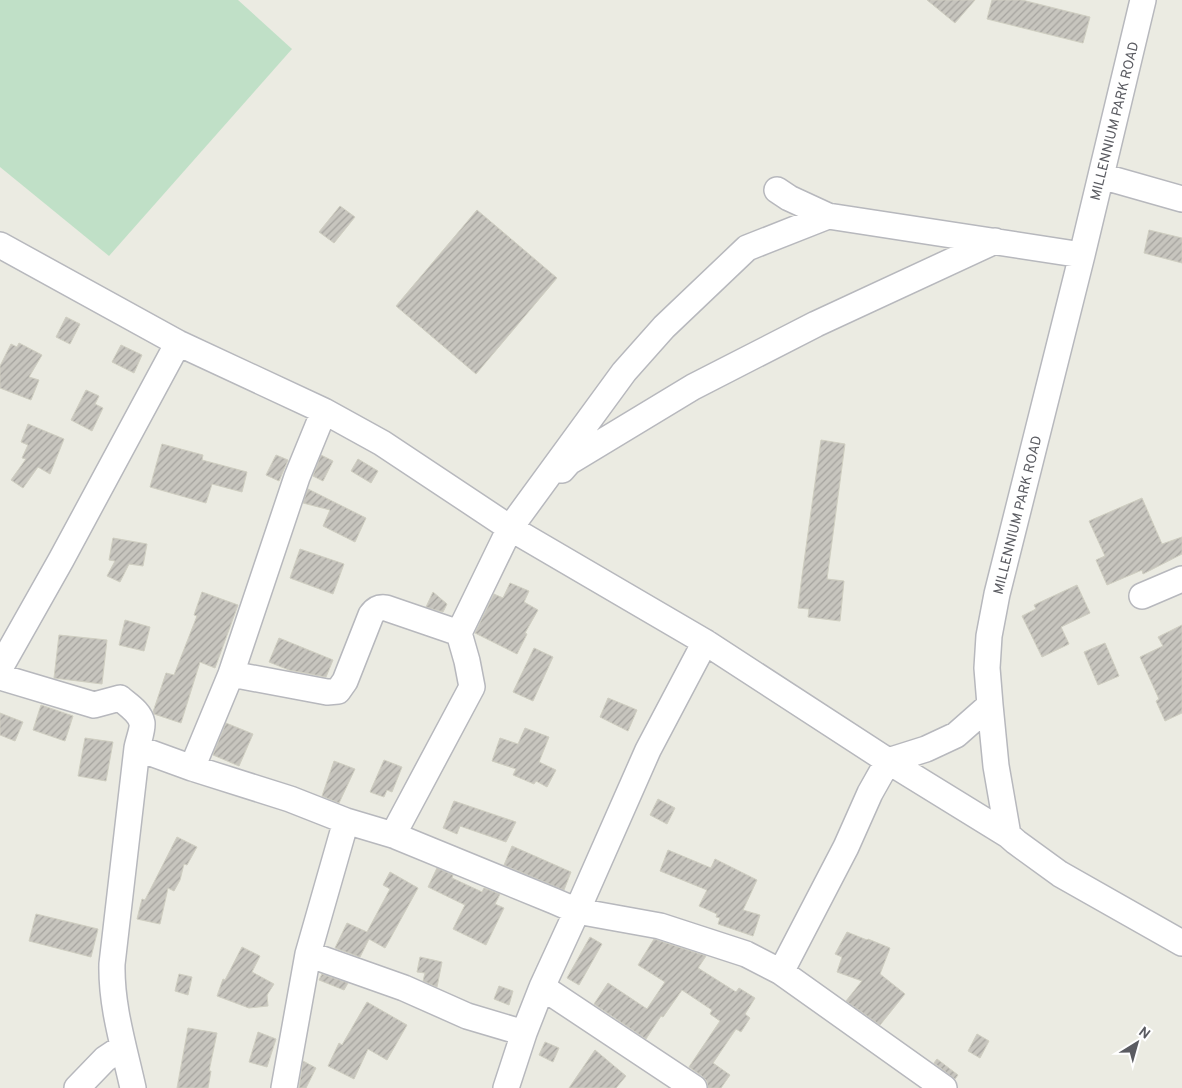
<svg xmlns="http://www.w3.org/2000/svg" width="1182" height="1088" font-family="Overpass,sans-serif">
  <style>
    .green { fill: #c0e0c7 }
    .building { fill: url(#building-hatch); stroke: #cfcec1 }
    .lines { fill: none; stroke-linecap: round; stroke-linejoin: round }
    .minor-casing { stroke: #b7b8bd; stroke-width: 28 }
    .minor { stroke: #fff; stroke-width: 25 }
    .labels { text-anchor: middle; stroke-width: 4; stroke-linejoin: round; paint-order: stroke }
    .street-label { font-size: 14px; fill: #5a5b61; stroke: #fff }
  </style>
  <defs>
    <pattern id="building-hatch" width="6" height="6" patternUnits="userSpaceOnUse" patternTransform="scale(1.25)"><rect width="6" height="6" fill="#c7c5be"/><path d="M-1 1l2-2M0 6l6-6M5 7l2-2" fill="none" stroke="#a5a39e"/></pattern>
  </defs>
  <rect width="100%" height="100%" fill="#ebebe2"/>
  <path class="green" d="M0,0H238L292,49L109,256L0,167Z"/>
  <path class="building" d="M927,0H975L955,23Z
    M992,0H1022L1090,17L1083,43L987,19Z
    M340,206L355,217L334,243L319,232Z
    M477,210L557,278L476,374L396,306Z
    M1149,230L1182,238V263L1144,253Z
    M66,317L80,324L70,344L56,337Z
    M19,343L42,355L29,377L39,380L31,400L0,388V366L11,344L17,347Z
    M121,345L142,355L134,373L112,362Z
    M86,390L99,396L95,404L103,408L92,431L71,420Z
    M28,424L64,439L50,474L38,467L23,488L11,480L26,459L22,458L28,445L21,442Z
    M821,440L845,444L827,579L844,581L840,621L808,617L809,609L798,608L802,576Z
    M162,444L203,455L202,460L247,472L242,492L212,484L206,503L150,487Z
    M276,455L288,460L279,481L266,475Z
    M321,455L333,461L323,481L313,476Z
    M358,459L378,471L371,483L351,471Z
    M308,489L366,518L355,542L323,526L330,510L303,503Z
    M1142,498L1162,544L1182,537V554L1143,574L1142,570L1107,585L1096,560L1105,556L1089,521Z
    M113,538L147,544L143,566L129,564L120,582L107,576L115,561L109,560Z
    M300,549L344,564L333,594L290,578Z
    M510,583L529,591L524,602L538,610L525,633L527,634L517,654L475,633L494,594L503,598Z
    M1077,585L1090,613L1061,627L1069,644L1042,657L1022,616L1036,609L1034,605Z
    M202,592L238,605L215,668L200,662L181,723L154,714L153,712L166,673L174,675L197,616L194,615Z
    M433,592L447,604L443,612L426,607Z
    M125,620L150,627L144,651L119,645Z
    M1182,625V713L1165,721L1156,701L1159,699L1140,657L1163,646L1158,637Z
    M59,635L107,640L102,684L54,678Z
    M279,638L333,660L326,677L289,670L269,662Z
    M1105,643L1119,676L1098,685L1084,652Z
    M534,648L553,657L533,701L513,692Z
    M608,698L637,710L628,731L600,717Z
    M41,705L73,716L65,741L33,730Z
    M0,713L23,722L15,741L0,735Z
    M226,723L253,734L239,766L213,755Z
    M525,728L549,737L539,762L556,770L547,787L536,781L534,784L513,775L516,769L492,761L500,738L518,744Z
    M85,738L113,742L106,781L78,776Z
    M384,760L402,767L392,792L387,790L384,797L370,792Z
    M334,761L355,769L339,803L322,796Z
    M658,799L675,808L667,824L650,815Z
    M454,801L516,822L506,842L460,826L457,834L443,828Z
    M177,837L197,847L187,865L184,864L180,880L174,891L168,888L160,924L137,919L142,899L145,900Z
    M512,846L571,872L564,890L504,865Z
    M668,850L711,868L715,859L757,880L743,910L760,915L753,936L718,924L720,918L716,917L717,914L699,906L707,890L660,871Z
    M437,868L453,875L452,878L482,892L484,888L500,894L495,904L504,908L486,945L453,929L465,905L428,887Z
    M390,872L418,888L385,948L369,939L360,957L335,948L347,923L367,932L390,889L383,885Z
    M36,914L98,929L91,957L29,941Z
    M847,932L867,940L868,939L890,948L880,974L905,994L880,1025L846,1001L862,981L837,972L842,957L835,954Z
    M590,937L602,944L579,985L567,978Z
    M654,939L706,956L698,968L736,992L739,988L755,998L745,1014L750,1018L741,1032L736,1029L713,1063L730,1075L721,1088H708L707,1081L702,1076L689,1067L720,1021L710,1014L712,1010L682,990L663,1017L661,1016L646,1039L594,1004L608,983L647,1009L665,982L638,965Z
    M242,947L260,956L252,972L274,984L267,995L268,1006L249,1008L217,996L223,979L225,980Z
    M420,957L442,962L437,987L423,981L425,973L417,972Z
    M179,974L192,977L188,995L175,991Z
    M322,974L348,983L344,990L319,980Z
    M499,986L513,991L509,1005L494,999Z
    M367,1002L407,1025L387,1060L368,1049L354,1079L328,1066L339,1043L342,1045Z
    M188,1028L217,1033L209,1071H211L208,1088H177Z
    M258,1032L276,1039L267,1067L249,1062Z
    M977,1034L989,1041L980,1058L968,1051Z
    M545,1042L559,1048L553,1062L539,1055Z
    M595,1050L626,1076L616,1088H569Z
    M937,1059L958,1075L955,1079L934,1063Z
    M303,1061L316,1068L306,1088H299Z"/>
  <g class="lines">
    <defs>
      <path id="minor" d="M1143,0L1082,255L997,594L989,636L987,668L990,705L996,766L1008,835L1016,842L1060,874L1182,943
        M1101,176L1182,199
        M777,190L789,198L828,216L1082,255
        M0,245L178,343L324,411L382,443L510,528L705,642L888,761L1008,835
        M562,470L569,462L693,387L816,324L995,241
        M1142,596L1182,579
        M0,668L61,560L178,343
        M231,674L327,692L338,691L345,681L371,615C375,609 379,607 386,608L459,633
        M0,677L94,705L120,698C128,705 140,712 142,723C143,729 138,742 137,748L112,964C111,1006 124,1047 133,1088
        M137,748L192,768L290,799L346,821L393,835L554,901L577,911L660,926L746,954L781,972L944,1088
        M192,768L231,674L297,477L324,411
        M393,835L472,687L467,661L459,633L510,528L624,372L664,327L747,248L828,216
        M308,954L404,988L467,1016L524,1033
        M781,972L846,847L870,793L888,761L926,749L956,735L990,705
        M542,987L694,1088
        M77,1088L105,1059L123,1047
        M284,1088L308,954L346,821
        M506,1088L524,1033L542,987L577,911L648,750L705,642"/>
    </defs>
    <use href="#minor" class="minor-casing"/>
    <use href="#minor" class="minor"/>
  </g>
  <g class="labels">
    <g class="street-label">
      <text transform="translate(1114 121) rotate(-76)" y="5">MILLENNIUM PARK ROAD</text>
      <text transform="translate(1017 515) rotate(-76)" y="5">MILLENNIUM PARK ROAD</text>
    </g>
  </g>
  <g transform="translate(1137 1043) rotate(37)" stroke="#ffffff" stroke-width="4" paint-order="stroke">
  <path d="M0-4L9 19L0 12L-9 19Z" fill="#5a5b61"/>
  <text y="-8" font-size="14" font-weight="bold" text-anchor="middle" fill="#5a5b61">N</text>
  </g>
</svg>
